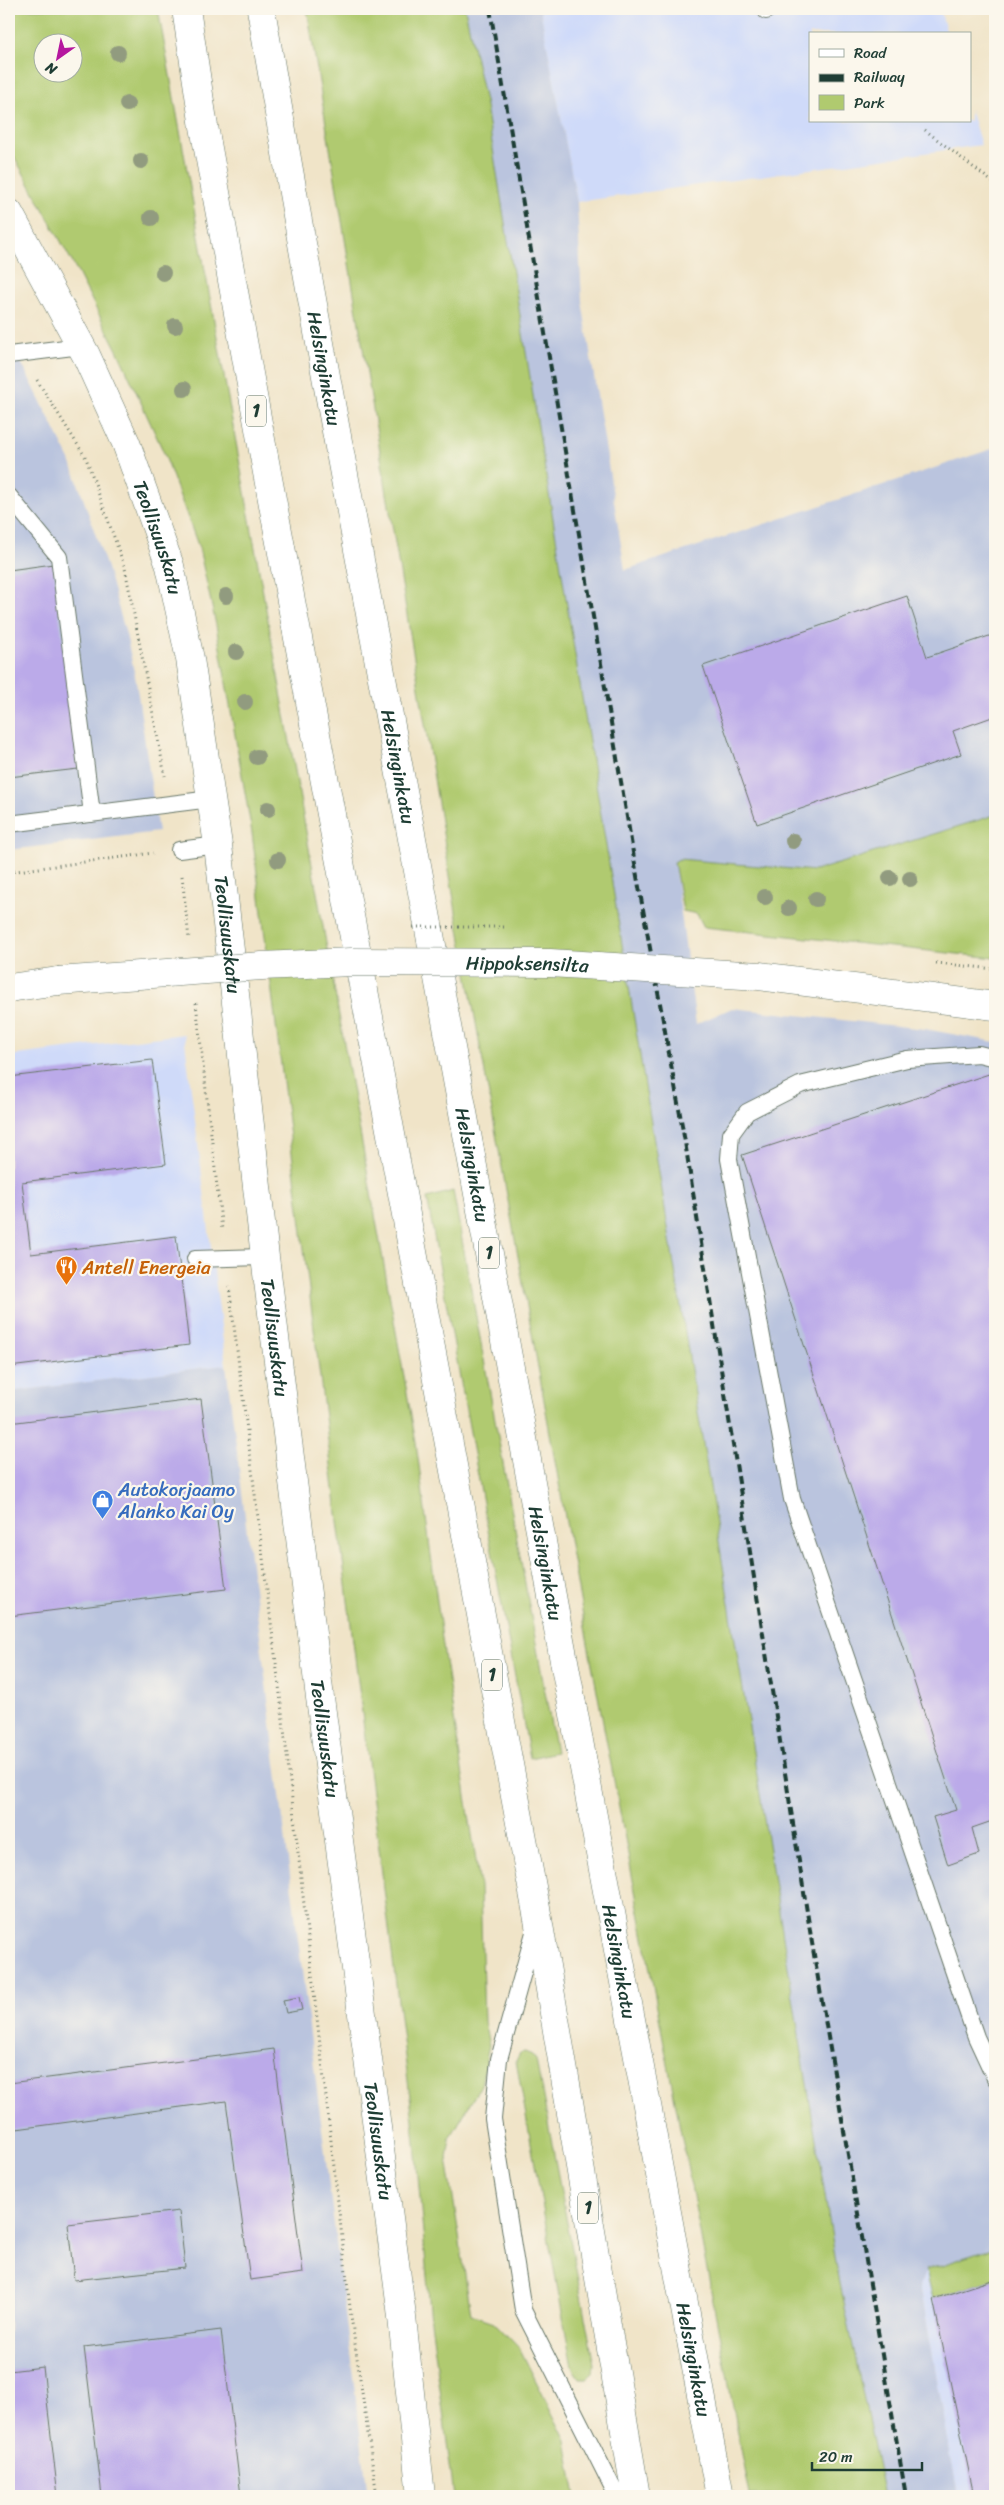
<svg xmlns="http://www.w3.org/2000/svg" width="1004" height="2505" font-family="Sriracha,sans-serif">
  <style>
    .built { fill: #cfdaf9 }
    .industrial { fill: #bac4de }
    .green { fill: #b0ca6f; stroke: #688452; fill-rule: evenodd }
    .building { fill: #bbaae9 }
    .lines { fill: none; stroke-linecap: round; stroke-linejoin: round }
    .service-casing { stroke: #687768; stroke-width: 18 }
    .minor-casing { stroke: #687768; stroke-width: 29 }
    .tertiary-casing { stroke: #687768; stroke-width: 29 }
    .trunk-casing { stroke: #687768; stroke-width: 29 }
    .path { stroke: #687768; stroke-width: 3; stroke-dasharray: 1 4; stroke-linecap: butt }
    .service { stroke: #fff; stroke-width: 16 }
    .minor { stroke: #fff; stroke-width: 28 }
    .tertiary { stroke: #fff; stroke-width: 28 }
    .trunk { stroke: #fff; stroke-width: 28 }
    .rail { stroke: #1f3d34; stroke-width: 4; stroke-dasharray: 8 4; stroke-linecap: butt }
    .tertiary-bridge-casing { stroke: #687768; stroke-width: 29; stroke-linecap: butt }
    .path-bridge { stroke: #687768; stroke-width: 3; stroke-dasharray: 1 4; stroke-linecap: butt }
    .tertiary-bridge { stroke: #fff; stroke-width: 28 }
    .tree { fill: #919b7f }
    .labels { text-anchor: middle; stroke-width: 4.5; stroke-linejoin: round; paint-order: stroke }
    .shield { fill: #fbf7ec; stroke: #61756b; stroke-width: 1 }
    .shield-label { font-size: 18px; font-weight: bold; fill: #1f3d34 }
    .street-label { font-size: 19px; fill: #1f3d34; stroke: #fbf7ec }
    .food-label { font-size: 19px; fill: #c56008; stroke: #fbf7ec; text-anchor: start }
    .shop-label { font-size: 19px; fill: #366cbe; stroke: #fbf7ec; text-anchor: start }
  </style>
  <rect width="100%" height="100%" fill="#fbf7ec"/>
  <filter id="ink" filterUnits="userSpaceOnUse"><feTurbulence type="fractalNoise" baseFrequency=".02" numOctaves="2"/><feDisplacementMap in="SourceGraphic" scale="10" xChannelSelector="R" yChannelSelector="G"/><feConvolveMatrix kernelMatrix="1 2 1 2 8 2 1 2 1" color-interpolation-filters="sRGB"/></filter>
  <filter id="wash" filterUnits="userSpaceOnUse"><feTurbulence type="fractalNoise" baseFrequency=".0096" numOctaves="4" result="noise"/><feDisplacementMap in="SourceGraphic" scale="20" xChannelSelector="R" yChannelSelector="G"/><feGaussianBlur stdDeviation="1.12" result="paint"/><feColorMatrix in="noise" values="0 0 0 0 0 0 0 0 0 0 0 0 0 0 0 0 0 1.4 0 .05"/><feComposite in="paint" operator="in"/></filter>
  <g filter="url(#wash)">
    <rect width="100%" height="100%" fill="#f0e4c8"/>
    <path class="built" d="M540,9H940L947,34H810V121H970V109L981,145L577,202Z
      M184,1034L226,1365L9,1392V1056Z
      M995,2248V2496H958L920,2285L926,2270Z"/>
    <path class="industrial" d="M465,9H540L577,202L582,301L625,570L995,448V898L674,862L696,1024L732,1008L925,1029L995,1042V2248L926,2270L920,2285L958,2496H884L837,2269L486,106Z
      M9,338L70,460L107,568L126,634L136,681L158,832L9,850Z
      M226,1365L368,2496H9V1392Z"/>
    <path class="green" d="M9,9H158L416,1443L445,1661L480,1886L484,2022L489,2045L481,2085L450,2138L447,2158L471,2314L494,2322L520,2349L566,2441L576,2496H454L431,2321L413,2121L252,833L216,625L199,548L164,453L118,352L75,267L9,147ZM42,42H72V72H42Z
      M307,9H465L486,106L837,2269L884,2496H750L586,1633L457,918Z
      M995,815V958L704,927L697,914L683,911L674,862L679,859L815,871Z
      M453,1191L556,1752L530,1758L427,1198Z
      M525,2052L532,2055L536,2060L594,2364L593,2373L587,2378H579L572,2367L516,2061L520,2053Z
      M995,2248V2279L933,2299L926,2270Z"/>
    <g id="blocks">
      <path class="building" d="M53,564L78,769L9,777V570Z
        M907,596L927,657L995,634V716L953,731L961,754L757,824L703,666Z
        M152,1060L166,1164L22,1182L31,1254L176,1236L189,1345L9,1367V1077Z
        M995,1072V1820L972,1828L979,1854L948,1865L933,1817L956,1810L742,1155Z
        M201,1399L226,1589L9,1616V1423Z
        M299,1997L302,2010L286,2013L283,2000Z
        M274,2049L303,2273L250,2280L226,2101L9,2130V2083Z
        M179,2211L185,2268L74,2280L68,2224Z
        M995,2279V2496H974L933,2299Z
        M221,2330L241,2496H102L84,2347Z
        M43,2367L58,2496H9V2371Z"/>
    </g>
  </g>
  <g filter="url(#ink)">
    <use href="#blocks" fill-opacity="0" stroke="#687768" stroke-width="1"/>
    <g class="lines">
      <defs>
        <path id="service" d="M766,9V11
          M9,355L81,346
          M9,496L59,557L92,814
          M9,824L211,799
          M179,850L218,845
          M995,1058L979,1054L907,1059L800,1085L747,1112L731,1134L729,1159L792,1499L976,2037L995,2078
          M195,1259L265,1257
          M535,1929L499,2059L493,2119L523,2310L617,2496"/>
        <g id="minor">
          <path id="s1" d="M9,213L86,355L126,443L170,566L190,659L218,845L265,1257L319,1690L401,2308L421,2496"/>
        </g>
        <path id="tertiary" d="M9,988L58,981"/>
        <g id="trunk">
          <path d="M186,9L203,121L268,478L538,1919L636,2496"/>
          <path id="s2" d="M261,9C325,385 398,759 467,1134C551,1588 633,2043 720,2496"/>
        </g>
      </defs>
      <use href="#service" class="service-casing"/>
      <use href="#minor" class="minor-casing"/>
      <use href="#tertiary" class="tertiary-casing"/>
      <use href="#trunk" class="trunk-casing"/>
      <path class="path" d="M925,130L995,184
        M37,380L86,458L125,568L165,776
        M9,872L153,853
        M182,876L189,939
        M196,1003L222,1230
        M229,1286L280,1694L351,2316L377,2496"/>
      <use href="#service" class="service"/>
      <use href="#minor" class="minor"/>
      <use href="#tertiary" class="tertiary"/>
      <use href="#trunk" class="trunk"/>
      <path class="rail" d="M490,9L637,876L685,1142L811,1937L906,2496"/>
      <defs>
        <g id="tertiary-bridge">
          <path id="s3" d="M58,981L262,966L351,962L550,963L759,976L995,1006"/>
        </g>
      </defs>
      <use href="#tertiary-bridge" class="tertiary-bridge-casing"/>
      <path class="path-bridge" d="M413,927H507
        M936,963L995,969"/>
      <use href="#tertiary-bridge" class="tertiary-bridge"/>
    </g>
    <g class="tree">
      <circle cx="118" cy="53" r="8"/>
      <circle cx="127" cy="104" r="8"/>
      <circle cx="141" cy="161" r="8"/>
      <circle cx="151" cy="218" r="8"/>
      <circle cx="163" cy="273" r="8"/>
      <circle cx="175" cy="326" r="8"/>
      <circle cx="184" cy="389" r="8"/>
      <circle cx="226" cy="596" r="8"/>
      <circle cx="236" cy="652" r="8"/>
      <circle cx="245" cy="702" r="8"/>
      <circle cx="257" cy="757" r="8"/>
      <circle cx="268" cy="809" r="8"/>
      <circle cx="793" cy="841" r="8"/>
      <circle cx="278" cy="860" r="8"/>
      <circle cx="890" cy="878" r="8"/>
      <circle cx="910" cy="879" r="8"/>
      <circle cx="765" cy="897" r="8"/>
      <circle cx="816" cy="899" r="8"/>
      <circle cx="789" cy="908" r="8"/>
    </g>
  </g>
  <defs>
    <symbol id="restaurant-pin" viewBox="-11 -11 22 30"><path d="M0 17L-7.5 6A9.5 9.5 0 1 1 7.5 6Z" fill="#e8710a" stroke="#fbf7ec"/><path d="M-5-6h1v4h1v-4h1v4h1v-4h1v5L-1.5 .5V6h-2V.5L-5-1ZM5-6V6H3V1.5H1.5Q1.5-4 5-6Z" fill="#fff"/></symbol>
    <symbol id="shop-pin" viewBox="-11 -11 22 30"><path d="M0 17L-7.5 6A9.5 9.5 0 1 1 7.5 6Z" fill="#3f7fe0" stroke="#fbf7ec"/><path d="M-5-2.5h2.3a2.7 3.5 0 0 1 5.4 0H5L5.5 6h-11ZM-1.5-2.5h3a1.5 2.3 0 0 0-3 0Z" fill="#fff"/></symbol>
  </defs>
  <g fill-rule="evenodd">
    <use href="#restaurant-pin" x="54" y="1254" width="25" height="34"/>
    <use href="#shop-pin" x="90" y="1488" width="25" height="34"/>
  </g>
  <g class="labels">
    <g class="shield">
      <rect x="246" y="395.5" width="20" height="31" rx="4"/>
      <rect x="479" y="1237.5" width="20" height="31" rx="4"/>
      <rect x="482" y="1659.5" width="20" height="31" rx="4"/>
      <rect x="578" y="2192.5" width="20" height="31" rx="4"/>
    </g>
    <g class="shield-label">
      <text x="256" y="417">1</text>
      <text x="489" y="1259">1</text>
      <text x="492" y="1681">1</text>
      <text x="588" y="2214">1</text>
    </g>
    <g class="street-label">
      <text dy="7" stroke="none"><textPath href="#s2" startOffset="365">Helsinginkatu</textPath></text>
      <text dy="7" stroke="none"><textPath href="#s1" startOffset="358">Teollisuuskatu</textPath></text>
      <text dy="7" stroke="none"><textPath href="#s2" startOffset="770">Helsinginkatu</textPath></text>
      <text dy="7" stroke="none"><textPath href="#s1" startOffset="762">Teollisuuskatu</textPath></text>
      <text dy="7" stroke="none"><textPath href="#s3" startOffset="470">Hippoksensilta</textPath></text>
      <text dy="7" stroke="none"><textPath href="#s2" startOffset="1175">Helsinginkatu</textPath></text>
      <text dy="7" stroke="none"><textPath href="#s1" startOffset="1168">Teollisuuskatu</textPath></text>
      <text dy="7" stroke="none"><textPath href="#s2" startOffset="1580">Helsinginkatu</textPath></text>
      <text dy="7" stroke="none"><textPath href="#s1" startOffset="1572">Teollisuuskatu</textPath></text>
      <text dy="7" stroke="none"><textPath href="#s2" startOffset="1985">Helsinginkatu</textPath></text>
      <text dy="7" stroke="none"><textPath href="#s1" startOffset="1978">Teollisuuskatu</textPath></text>
      <text dy="7" stroke="none"><textPath href="#s2" startOffset="2390">Helsinginkatu</textPath></text>
    </g>
    <g class="food-label">
      <text x="82" y="1274">Antell Energeia</text>
    </g>
    <g class="shop-label">
      <text x="118" y="1496">Autokorjaamo<tspan x="118" dy="22">Alanko Kai Oy</tspan></text>
    </g>
  </g>
  <rect width="1004" height="2505" fill="none" stroke="#fbf7ec" stroke-width="30"/>
  <rect x="809" y="32" width="162" height="90" fill="#fbf7ec" stroke="#a3ada2"/>
  <rect x="819" y="49" width="25" height="8" fill="#ffffff" stroke="#a3ada2"/>
  <text x="854" y="58" font-size="15" fill="#1f3d34">Road</text>
  <rect x="819" y="74" width="25" height="8" fill="#1f3d34" stroke="#a3ada2"/>
  <text x="854" y="82" font-size="15" fill="#1f3d34">Railway</text>
  <rect x="819" y="95" width="25" height="15" fill="#b0ca6f" stroke="#a3ada2"/>
  <text x="854" y="108" font-size="15" fill="#1f3d34">Park</text>
  <g transform="translate(58 58) rotate(213)"><circle r="24" fill="#fbf7ec" stroke="#a3ada2"/>
  <path d="M0-4L9 19L0 12L-9 19Z" fill="#b5179e"/>
  <text y="-8" font-size="14" font-weight="bold" text-anchor="middle" fill="#1f3d34">N</text>
  </g>
  <path d="M812 2462v8h110v-8" fill="none" stroke="#1f3d34" stroke-width="2.5"/>
  <text x="819" y="2462" font-size="15" fill="#1f3d34" stroke="#fbf7ec" stroke-width="4" paint-order="stroke">20 m</text>
</svg>
